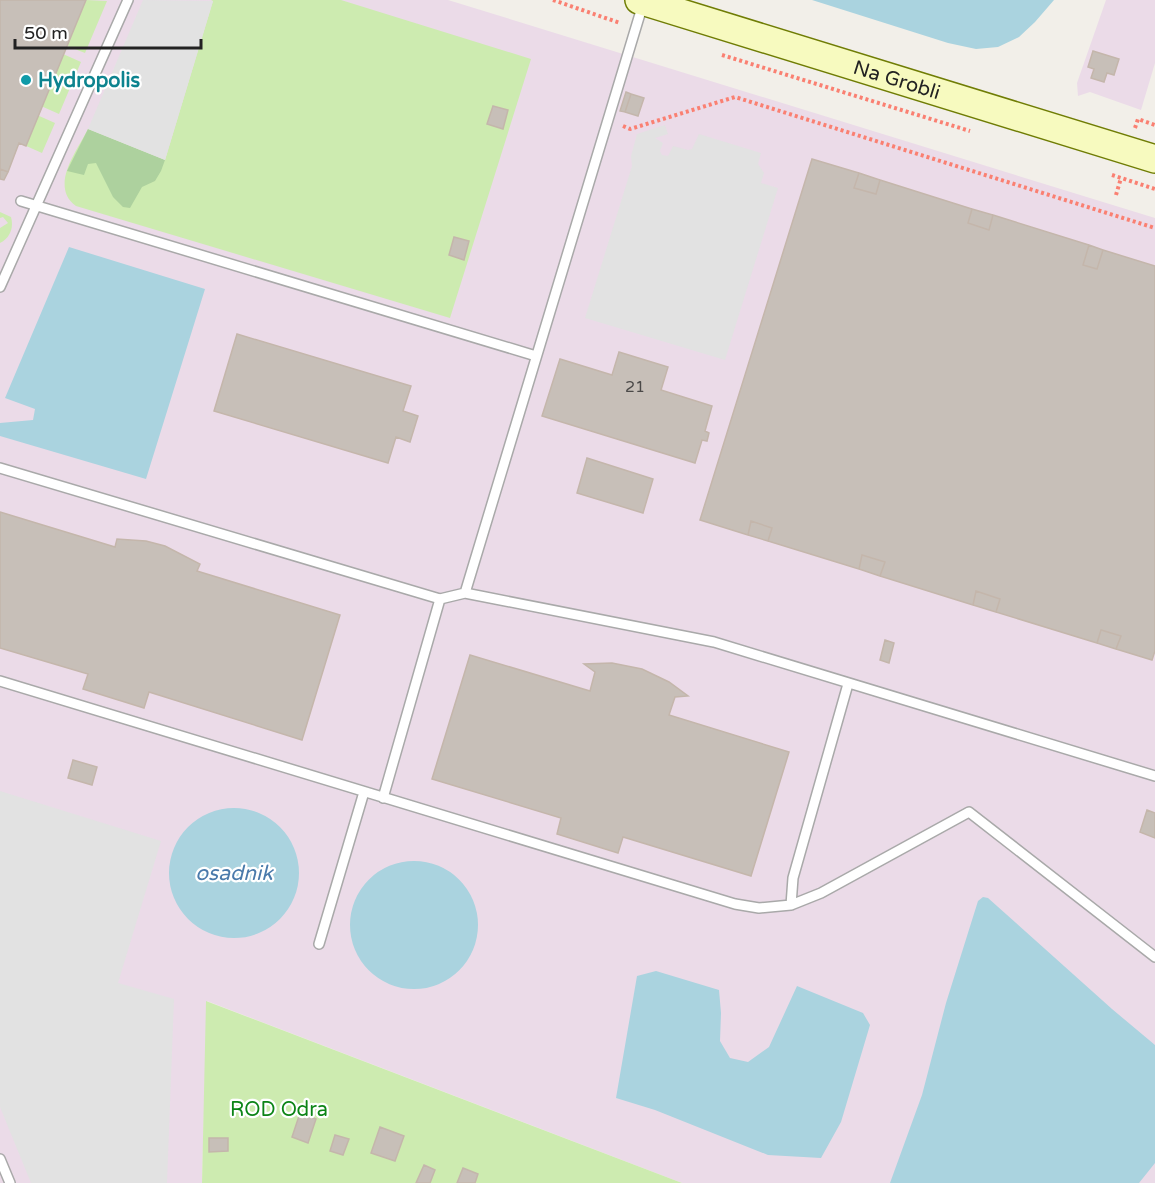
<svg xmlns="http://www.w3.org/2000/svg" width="1155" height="1183" font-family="'Varela Round',sans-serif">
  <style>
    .industrial { fill: #ebdbe8 }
    .grass { fill: #cdebb0 }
    .forest { fill: #add19e }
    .parking { fill: #e2e2e2 }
    .water { fill: #aad3df }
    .building { fill: #c7bfb8; stroke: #c4b6ab; stroke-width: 1.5 }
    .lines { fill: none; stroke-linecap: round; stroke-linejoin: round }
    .lane-casing { stroke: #a9a9a9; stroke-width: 12 }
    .secondary-casing { stroke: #707d05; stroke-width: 30 }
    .path { stroke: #fa8072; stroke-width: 4; stroke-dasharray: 3 3; stroke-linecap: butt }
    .lane { stroke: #fff; stroke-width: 9 }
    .secondary { stroke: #f7fabf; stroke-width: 27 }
    .culture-dot { fill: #0f9aa8; stroke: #fff; stroke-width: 2 }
    .labels { text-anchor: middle; stroke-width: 4.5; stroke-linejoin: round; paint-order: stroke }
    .number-label { font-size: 16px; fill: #4b4948 }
    .street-label { font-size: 20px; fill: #222; stroke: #fff }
    .culture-label { font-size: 20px; font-weight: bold; fill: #0d838f; stroke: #fff; text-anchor: start }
    .park-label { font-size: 20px; fill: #0c8416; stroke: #fff }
    .water-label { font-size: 21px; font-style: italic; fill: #4a7aab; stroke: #fff }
  </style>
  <rect width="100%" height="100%" fill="#f2efe9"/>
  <path class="industrial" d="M0,0H448L1155,218V1183H682L207,1001L202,1183H0Z
    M1106,0H1155V63L1141,110L1090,92L1078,96L1077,83Z"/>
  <path class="grass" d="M86,0L107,1L85,53L67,46Z
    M211,0H341L531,59L450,318L76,206C49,186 77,151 88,129L165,160L213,1Z
    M63,54L81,62L59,114L41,106Z
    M37,115L55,123L42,153L24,145Z
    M0,212L11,217C14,228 10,238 0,243V228L8,223L3,217L0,218Z
    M206,1001L682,1183H202Z"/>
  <path class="forest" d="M88,129L165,160L161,171L155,181L142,187L130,208L123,207L113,197L96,163L88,164L84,175L67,171Z"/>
  <path class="parking" d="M143,0L213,1L165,160L88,129Z
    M665,125L668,134L655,138L663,143L660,151L662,155L668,156L673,146L688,150L692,149L699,134L761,153L758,164L764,173L761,183L778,188L725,360L585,318L632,166L631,156L637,134Z
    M0,791L161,841L118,983L174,999L167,1183H31L0,1107Z"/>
  <path class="water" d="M812,0H1054L1035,22L1019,37L998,47L976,49L948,43Z
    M69,247L205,289L146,479L0,436V423L33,420L35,409L5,398Z
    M169 873a65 65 0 1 1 130 0a65 65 0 1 1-130 0Z
    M350 925a64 64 0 1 1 128 0a64 64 0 1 1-128 0Z
    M983,897L988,898L1112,1009L1155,1045V1163L1139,1183H890L922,1095L946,1003L978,901Z
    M656,971L719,990L721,1013L720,1041L730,1058L748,1062L769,1047L797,986L863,1013L870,1025L841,1122L821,1158L768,1155L655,1110L616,1098L637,976Z"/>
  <path class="building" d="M0,0H86L26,146L19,143L8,172L0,169Z
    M1093,51L1119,59L1114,75L1107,73L1104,82L1091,78L1094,69L1088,67Z
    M626,92L631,94L625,112L620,111Z
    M631,94L644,98L638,116L625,112Z
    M493,106L508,110L503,129L487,124Z
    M812,159L859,173L854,188L876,194L880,180L972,209L968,223L989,230L993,215L1089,245L1083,265L1097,269L1103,250L1155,266V651L1152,660L1116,649L1121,636L1101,630L1097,643L996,612L1000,599L976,591L973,605L880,576L885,562L862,555L859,569L768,541L772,528L751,521L748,535L700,520Z
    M0,169L8,172L4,180L0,179Z
    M859,173L880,180L876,194L854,188Z
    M972,209L993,215L989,230L968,223Z
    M454,237L469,241L464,260L449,255Z
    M1089,245L1103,250L1097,269L1083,265Z
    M237,334L411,386L403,411L418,416L410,442L396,437L388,463L214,411Z
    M619,352L668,367L661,390L712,406L705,431L709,433L707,441L702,440L695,463L542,416L560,359L612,375Z
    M587,458L653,479L643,513L577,493Z
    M0,512L115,547L117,539L146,541L165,546L200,564L197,571L340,615L302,740L149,692L144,708L83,689L88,674L0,648Z
    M751,521L772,528L768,541L748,535Z
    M862,555L885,562L880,576L859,569Z
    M976,591L1000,599L996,612L973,605Z
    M1101,630L1121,636L1116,649L1097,643Z
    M885,640L894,643L889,663L880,660Z
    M470,655L590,691L595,672L584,664L612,663L642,669L669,682L688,696L675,697L669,715L789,752L751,876L623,837L618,853L557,834L561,818L432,779Z
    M73,760L97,767L92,785L68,778Z
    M1147,810L1155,813V838L1140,832Z
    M300,1113L316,1119L308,1143L292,1137Z
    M380,1127L404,1136L395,1161L371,1153Z
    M335,1135L349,1139L343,1155L330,1151Z
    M209,1138H228V1151L209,1152Z
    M424,1165L435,1170L430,1183H416Z
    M463,1168L478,1174L475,1183H457Z"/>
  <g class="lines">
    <defs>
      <path id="lane" d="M21,201L536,356
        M0,287L128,0
        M0,468L440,599L465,593L714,642L1155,776
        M465,593L643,4
        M0,681L735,904L759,908L791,905L793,878L848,684
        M383,798L440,599
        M791,905L821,893L969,812L1155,957
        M319,944L364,792
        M0,1159L10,1183"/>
      <g id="secondary">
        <path id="s1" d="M639,0L1155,159"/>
      </g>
    </defs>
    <use href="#lane" class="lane-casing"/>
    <use href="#secondary" class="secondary-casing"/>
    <path class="path" d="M553,0L620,23
      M722,55L970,131
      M623,126L630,129L735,97L1155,228
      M1135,128L1138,119L1155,125
      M1112,175L1155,189
      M1116,195L1121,178"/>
    <use href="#lane" class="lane"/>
    <use href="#secondary" class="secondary"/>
  </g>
  <circle class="culture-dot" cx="26" cy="80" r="6"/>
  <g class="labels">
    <g class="number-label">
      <text x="635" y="392">21</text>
    </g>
    <g class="street-label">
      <text dy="7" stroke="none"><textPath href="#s1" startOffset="270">Na Grobli</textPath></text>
    </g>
    <g class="culture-label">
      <text x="38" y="87">Hydropolis</text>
    </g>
    <g class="park-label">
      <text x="279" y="1116">ROD Odra</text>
    </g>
    <g class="water-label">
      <text x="234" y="880">osadnik</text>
    </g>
  </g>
  <path d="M15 39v9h186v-9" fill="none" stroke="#222222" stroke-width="3"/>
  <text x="24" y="39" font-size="18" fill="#222222" stroke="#ffffff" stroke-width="4.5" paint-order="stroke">50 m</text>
</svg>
